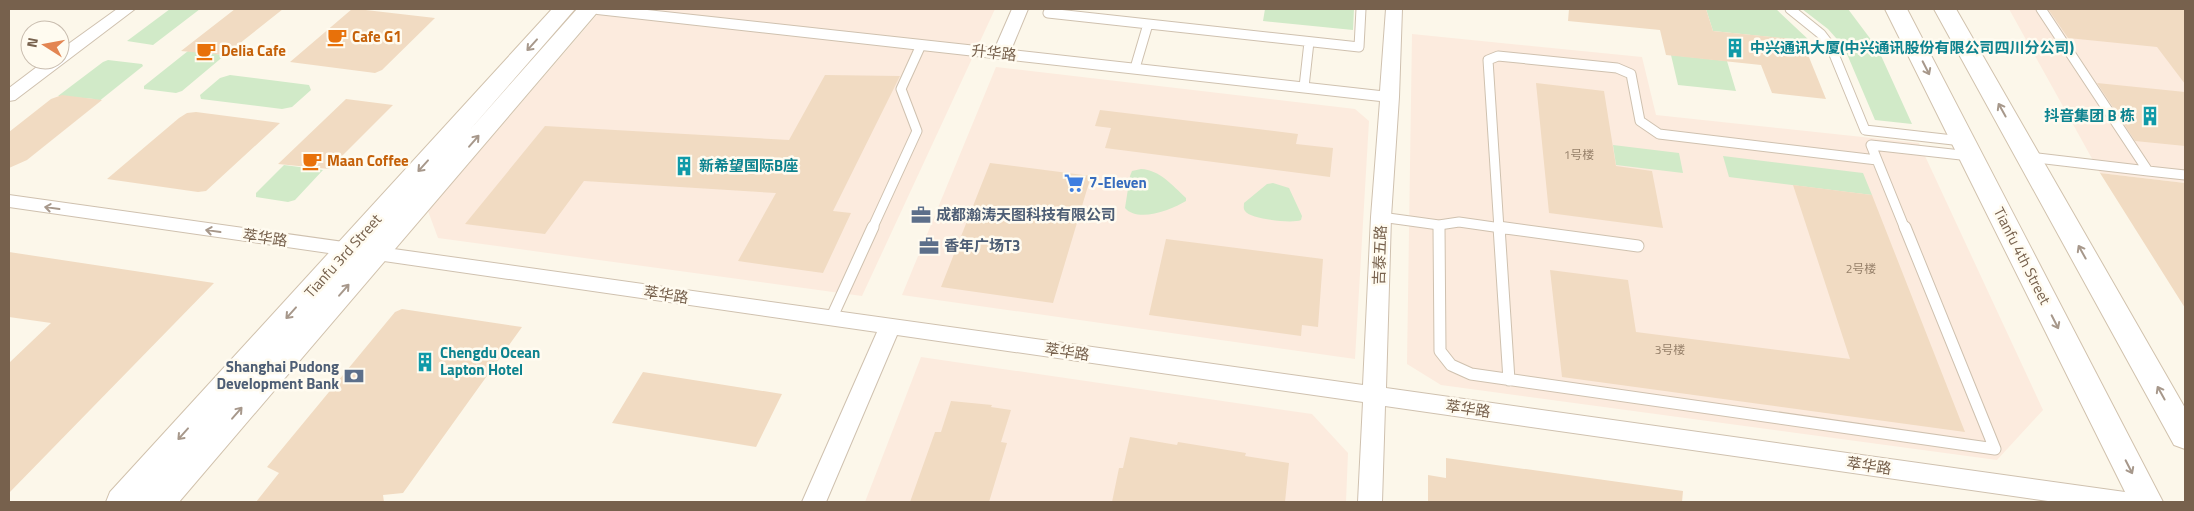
<svg xmlns="http://www.w3.org/2000/svg" width="2194" height="511" font-family="'Titillium Web','Noto Sans SC',sans-serif">
  <style>
    .commercial { fill: #fcebde }
    .green { fill: #d1eac8 }
    .building { fill: #f1dbc2 }
    .lines { fill: none; stroke-linecap: round; stroke-linejoin: round }
    .lane-far1-casing { stroke: #cfc1af; stroke-width: 11 }
    .lane-casing { stroke: #cfc1af; stroke-width: 13 }
    .street-casing { stroke: #cfc1af; stroke-width: 2 }
    .secondary-casing { stroke: #d1c2ad; stroke-width: 2 }
    .lane-far1 { stroke: #fff; stroke-width: 9 }
    .lane { stroke: #fff; stroke-width: 11 }
    .street { fill: #fff; fill-rule: evenodd }
    .secondary { fill: #fff; fill-rule: evenodd }
    .oneway { stroke: #a7988b }
    .labels { text-anchor: middle; stroke-width: 5; stroke-linejoin: round; paint-order: stroke }
    .number-label { font-size: 12px; fill: #96806a }
    .food-label { font-size: 15px; font-weight: bold; fill: #c56008; stroke: #fffbf0; text-anchor: start }
    .culture-label { font-size: 15px; font-weight: bold; fill: #0d838f; stroke: #fffbf0; text-anchor: start }
    .street-label { font-size: 15px; fill: #77614d; stroke: #fffbf0 }
    .shop-label { font-size: 15px; font-weight: bold; fill: #366cbe; stroke: #fffbf0; text-anchor: start }
    .service-label { font-size: 15px; font-weight: bold; fill: #4e5e75; stroke: #fffbf0; text-anchor: start }
  </style>
  <rect width="100%" height="100%" fill="#fcf7ea"/>
  <path class="commercial" d="M602,9H995L862,296L438,238L428,211Z
    M2009,9H2185V183L2100,173Z
    M1412,34L1642,57L1656,115L1919,143L2043,410L1997,460L1441,385L1407,364Z
    M996,67L1355,109L1369,121L1355,359L902,295Z
    M921,357L1312,414L1348,453L1346,502H865Z"/>
  <path class="green" d="M170,9H200L153,45L127,41Z
    M1265,9H1354L1353,30L1263,21Z
    M1706,9H1776L1810,41L1713,31Z
    M1802,9H1848L1878,49L1912,124L1875,120L1844,47L1828,29Z
    M188,51L225,55L182,91L176,93L144,89V86Z
    M1671,55L1727,61L1736,91L1678,85Z
    M108,60L142,64L143,66L98,102L94,99L58,96L103,62Z
    M230,75L309,85L311,90L292,107L282,109L201,99L200,95L220,78Z
    M1613,145L1679,153L1683,173L1616,165Z
    M1723,156L1863,173L1872,195L1729,177Z
    M284,165L323,170L295,200L288,202L256,197V193Z
    M1141,169C1160,170 1172,185 1186,198V201C1171,210 1138,223 1125,208L1130,176L1132,171Z
    M1273,183L1289,188L1302,216L1301,220C1292,224 1250,219 1245,211C1243,208 1244,206 1244,203L1267,184Z"/>
  <path class="building" d="M235,9H283L225,55L181,51Z
    M352,9H357L435,18L382,70L375,73L290,62Z
    M1569,9H1706L1713,31L1802,40L1826,99L1772,93L1761,65L1666,55L1660,30L1568,21Z
    M2048,9H2185V84L2157,47L2068,38Z
    M825,75L900,76L833,211L851,213L823,273L738,261L776,193L584,181L545,234L465,224L545,126L789,140Z
    M1536,83L1604,91L1616,166L1652,171L1663,228L1549,213Z
    M2097,83L2185,92V146L2135,141Z
    M62,95L102,100L27,160L9,168V132L51,99Z
    M346,99L393,105L329,169L278,164Z
    M1100,110L1298,134L1296,144L1333,148L1330,177L1105,148L1111,128L1095,126Z
    M196,112L280,123L206,191L198,192L107,179L179,118L187,113Z
    M990,163L1091,176L1053,303L941,287Z
    M2100,173L2185,183V308Z
    M1793,185L1872,195L1965,432L1562,377L1550,270L1628,280L1636,332L1850,359Z
    M1166,239L1323,259L1318,327L1302,325L1301,336L1149,315Z
    M9,252L214,283L9,493V363L51,323L9,317Z
    M402,309L522,327L403,493L383,495L384,502H256L279,473L267,467L395,312Z
    M643,372L782,394L756,447L612,423Z
    M951,401L992,405L991,407L1011,410L1001,442L1007,443L989,502H910L935,432H941Z
    M1130,437L1177,445L1178,442L1246,453L1245,456L1289,463L1285,502H1112L1119,468H1123Z
    M1446,458L1683,491L1682,502H1428V475L1446,478Z"/>
  <g class="lines">
    <defs>
      <path id="lane-far1" d="M1050,9L1048,13L1359,47L1361,9
        M1790,9L1821,34L1831,47L1865,130L1962,141
        M1135,68L1148,24
        M1304,87L1309,42
        M2029,157L2148,171L2041,9
        M2148,171L2185,175
        M1381,217L1439,225V229
        M1439,225L1459,222L1508,229
        M872,229L917,131L901,89L921,45
        M1499,229L1488,60L1498,56L1617,68L1631,74L1640,121L1659,134L1877,160
        M1905,229L1871,145L1970,156"/>
      <path id="lane" d="M1439,227L1440,351L1451,365L1471,374L1995,449L1905,227
        M1498,227L1638,246
        M1499,227L1509,380
        M831,319L873,227"/>
      <path id="street" d="M117,9H135L15,100L9,101V88L46,60H60V50Z
        M589,9H638L995,48L1012,9H1028L1011,50L1380,91L1386,9H1402L1399,97L1391,217L1386,388L2125,492L2134,495L2137,502H2055L1385,406L1382,502H1358L1363,402L897,335L826,502H802L877,332L9,207V195L1363,385L1371,217L1380,101L597,14L591,12Z"/>
      <path id="secondary" d="M552,9H575L468,132L577,9H600L179,502H106L110,492Z
        M1885,9H1907L2163,502H2130Z
        M1934,9H1956L2185,408V449L2174,445Z"/>
    </defs>
    <use href="#lane-far1" class="lane-far1-casing"/>
    <use href="#lane" class="lane-casing"/>
    <use href="#street" class="street-casing"/>
    <use href="#secondary" class="secondary-casing"/>
    <use href="#lane-far1" class="lane-far1"/>
    <use href="#lane" class="lane"/>
    <use href="#street" class="street"/>
    <use href="#secondary" class="secondary"/>
  </g>
  <defs><path id="oneway-shaft" d="M-6 0H5M1.5-3L5.5 0L1.5 3" fill="none" stroke-width="1.6" stroke-linecap="round" stroke-linejoin="round" transform="scale(1.25)"/></defs>
  <g class="oneway">
    <use href="#oneway-shaft" transform="translate(532 45) rotate(132)"/>
    <use href="#oneway-shaft" transform="translate(1926 68) rotate(63)"/>
    <use href="#oneway-shaft" transform="translate(2002 110) rotate(-119)"/>
    <use href="#oneway-shaft" transform="translate(474 141) rotate(-49)"/>
    <use href="#oneway-shaft" transform="translate(423 166) rotate(132)"/>
    <use href="#oneway-shaft" transform="translate(52 208) rotate(-172)"/>
    <use href="#oneway-shaft" transform="translate(213 231) rotate(-172)"/>
    <use href="#oneway-shaft" transform="translate(2082 252) rotate(-119)"/>
    <use href="#oneway-shaft" transform="translate(344 290) rotate(-49)"/>
    <use href="#oneway-shaft" transform="translate(291 313) rotate(132)"/>
    <use href="#oneway-shaft" transform="translate(2055 322) rotate(63)"/>
    <use href="#oneway-shaft" transform="translate(2161 393) rotate(-119)"/>
    <use href="#oneway-shaft" transform="translate(237 413) rotate(-49)"/>
    <use href="#oneway-shaft" transform="translate(183 434) rotate(132)"/>
    <use href="#oneway-shaft" transform="translate(2129 467) rotate(63)"/>
  </g>
  <defs>
    <symbol id="cafe-bare" viewBox="-9 -9 18 18"><path d="M-5.5-4.5H6V0H3Q3 3.5 0 3.5H-2.5Q-5.5 3.5-5.5 0ZM3-3.2v2h1.7v-2ZM-6 4.5H4V6H-6Z" fill="#e8710a" stroke="#fffbf0" stroke-width="2.5" paint-order="stroke"/></symbol>
    <symbol id="building-bare" viewBox="-9 -9 18 18"><path d="M-4-6H4V6H1V3H-1V6H-4ZM-2.5-4.3h1.7v1.8h-1.7ZM.8-4.3h1.7v1.8H.8ZM-2.5-1h1.7V.8h-1.7ZM.8-1h1.7V.8H.8Z" fill="#0f9aa8" stroke="#fffbf0" stroke-width="2.5" paint-order="stroke"/></symbol>
    <symbol id="supermarket-bare" viewBox="-9 -9 18 18"><path d="M-6-5.5h2.5l.6 2H6L4.5 2H-2.5L-4.4-4H-6ZM-1.5 3.2a1.3 1.3 0 1 0 .1 0ZM3 3.2a1.3 1.3 0 1 0 .1 0Z" fill="#3f7fe0" stroke="#fffbf0" stroke-width="2.5" paint-order="stroke"/></symbol>
    <symbol id="office-bare" viewBox="-9 -9 18 18"><path d="M-6-3h4V-5.5h4V-3h4V5H-6ZM-1-4.5V-3h2v-1.5ZM-6 0V1H6V0Z" fill="#5c6f8a" stroke="#fffbf0" stroke-width="2.5" paint-order="stroke"/></symbol>
    <symbol id="bank-bare" viewBox="-9 -9 18 18"><path d="M-6-4H6V4H-6ZM0-2.3a2.3 2.3 0 1 0 0 4.6a2.3 2.3 0 1 0 0-4.6Z" fill="#5c6f8a" stroke="#fffbf0" stroke-width="2.5" paint-order="stroke"/></symbol>
  </defs>
  <g fill-rule="evenodd">
    <use href="#cafe-bare" x="323" y="23" width="28" height="28"/>
    <use href="#building-bare" x="1721" y="34" width="28" height="28"/>
    <use href="#cafe-bare" x="192" y="37" width="28" height="28"/>
    <use href="#building-bare" x="2136" y="102" width="28" height="28"/>
    <use href="#cafe-bare" x="298" y="147" width="28" height="28"/>
    <use href="#building-bare" x="670" y="152" width="28" height="28"/>
    <use href="#supermarket-bare" x="1060" y="169" width="28" height="28"/>
    <use href="#office-bare" x="907" y="201" width="28" height="28"/>
    <use href="#office-bare" x="915" y="232" width="28" height="28"/>
    <use href="#building-bare" x="411" y="348" width="28" height="28"/>
    <use href="#bank-bare" x="340" y="362" width="28" height="28"/>
  </g>
  <g class="labels">
    <g class="number-label">
      <text x="1579" y="159">1号楼</text>
      <text x="1861" y="273">2号楼</text>
      <text x="1670" y="354">3号楼</text>
    </g>
    <g class="food-label">
      <text x="352" y="42">Cafe G1</text>
      <text x="221" y="56">Delia Cafe</text>
      <text x="327" y="166">Maan Coffee</text>
    </g>
    <g class="culture-label">
      <text x="1750" y="53">中兴通讯大厦(中兴通讯股份有限公司四川分公司)</text>
      <text x="2135" y="121" text-anchor="end">抖音集团 B 栋</text>
      <text x="699" y="171">新希望国际B座</text>
      <text x="440" y="358">Chengdu Ocean<tspan x="440" dy="17">Lapton Hotel</tspan></text>
    </g>
    <g class="street-label">
      <text transform="translate(994 53) rotate(6)" y="5">升华路</text>
      <text transform="translate(265 238) rotate(8)" y="5">萃华路</text>
      <text transform="translate(1380 255) rotate(-88)" y="5">吉泰五路</text>
      <text transform="translate(343 256) rotate(-48)" y="5">Tianfu 3rd Street</text>
      <text transform="translate(2022 256) rotate(63)" y="5">Tianfu 4th Street</text>
      <text transform="translate(666 295) rotate(8)" y="5">萃华路</text>
      <text transform="translate(1067 352) rotate(8)" y="5">萃华路</text>
      <text transform="translate(1468 409) rotate(8)" y="5">萃华路</text>
      <text transform="translate(1869 466) rotate(8)" y="5">萃华路</text>
    </g>
    <g class="shop-label">
      <text x="1089" y="188">7-Eleven</text>
    </g>
    <g class="service-label">
      <text x="936" y="220">成都瀚涛天图科技有限公司</text>
      <text x="944" y="251">香年广场T3</text>
      <text x="339" y="372" text-anchor="end">Shanghai Pudong<tspan x="339" dy="17">Development Bank</tspan></text>
    </g>
  </g>
  <rect width="2194" height="511" fill="none" stroke="#77614d" stroke-width="20"/>
  <g transform="translate(45 45) rotate(281)"><circle r="24" fill="#fffbf0" stroke="#c9bdaf"/>
  <path d="M0-4L9 19L0 12L-9 19Z" fill="#e38552"/>
  <text y="-8" font-size="14" font-weight="bold" text-anchor="middle" fill="#77614d">N</text>
  </g>
</svg>
